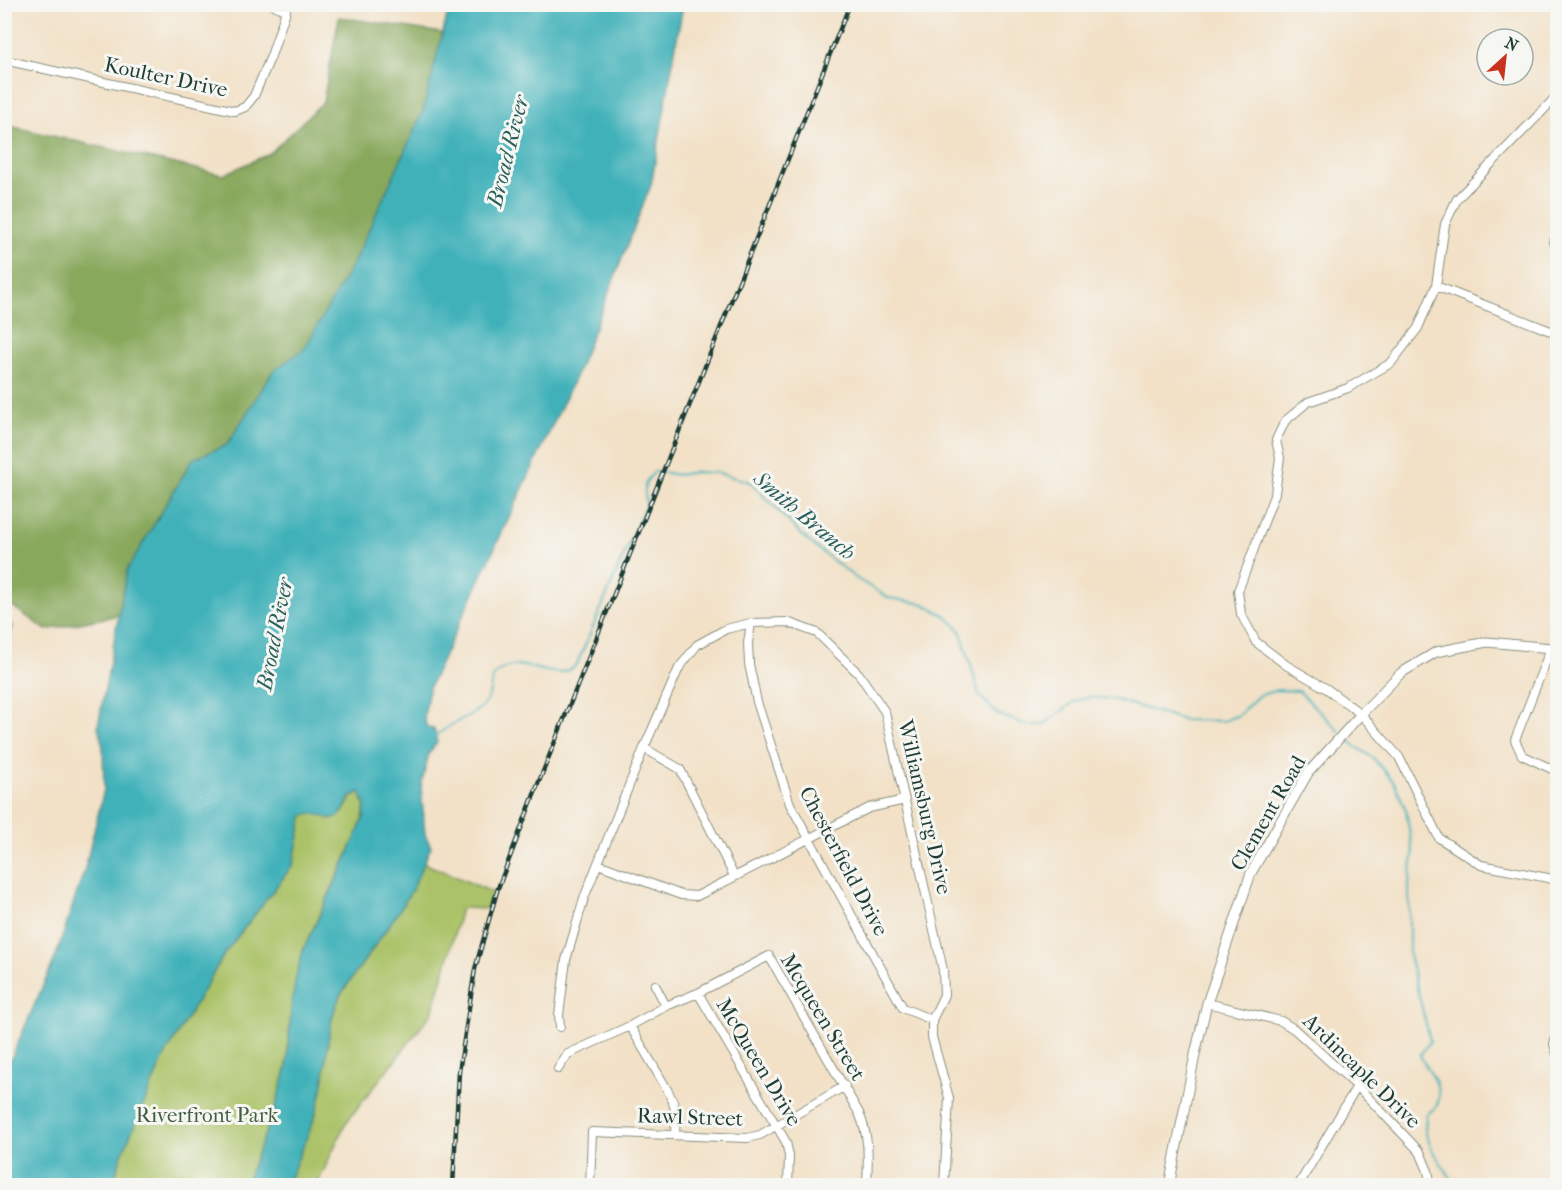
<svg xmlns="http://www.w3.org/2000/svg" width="1562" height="1190" font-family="'IM FELL French Canon',serif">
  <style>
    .green { fill: #abc267; stroke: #65804e; stroke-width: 1.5 }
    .forest { fill: #88a85c; stroke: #547248; stroke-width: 1.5 }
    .water { fill: #41b1b9; stroke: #307776; stroke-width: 1.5 }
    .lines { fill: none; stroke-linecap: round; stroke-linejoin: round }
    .stream { stroke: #41b1b9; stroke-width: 2 }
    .minor-casing { stroke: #888f7e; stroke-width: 10 }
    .tertiary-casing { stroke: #888f7e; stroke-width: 11 }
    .minor { stroke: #fff; stroke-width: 8 }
    .tertiary { stroke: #fff; stroke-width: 9 }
    .rail-casing { stroke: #1f3d34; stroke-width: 4.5 }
    .rail { stroke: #f6f6f2; stroke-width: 2; stroke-dasharray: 7; stroke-linecap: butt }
    .labels { text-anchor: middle; stroke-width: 6; stroke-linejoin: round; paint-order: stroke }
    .street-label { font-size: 21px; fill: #1f3d34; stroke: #f6f6f2 }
    .park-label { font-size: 21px; fill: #425e41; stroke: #f6f6f2 }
    .water-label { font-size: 22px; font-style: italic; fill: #29605c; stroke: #f6f6f2 }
  </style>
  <rect width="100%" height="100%" fill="#f6f6f2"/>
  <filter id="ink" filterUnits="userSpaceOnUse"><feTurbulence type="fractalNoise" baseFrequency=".0167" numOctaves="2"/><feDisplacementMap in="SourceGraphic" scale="12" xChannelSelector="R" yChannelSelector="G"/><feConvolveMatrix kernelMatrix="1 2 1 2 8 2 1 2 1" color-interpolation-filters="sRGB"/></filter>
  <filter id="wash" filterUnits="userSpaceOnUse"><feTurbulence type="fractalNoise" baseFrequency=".008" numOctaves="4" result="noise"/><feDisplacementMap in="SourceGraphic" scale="24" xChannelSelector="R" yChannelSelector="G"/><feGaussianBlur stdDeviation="1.35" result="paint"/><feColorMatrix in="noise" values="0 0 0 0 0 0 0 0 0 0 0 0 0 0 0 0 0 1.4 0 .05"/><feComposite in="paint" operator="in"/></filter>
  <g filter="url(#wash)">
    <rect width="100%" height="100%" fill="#f2e1c7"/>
    <path class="green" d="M360,792C368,812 363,816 357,835L492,892L487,909L461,908L446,966L432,1013L345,1124L317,1185H287C299,1154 316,1122 322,1089C328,1057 326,1024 341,994C369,953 401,914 421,869L354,841L304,948L297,972L291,1008L287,1067L275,1108L245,1185L112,1186L121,1157L163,1059L225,953L293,865L302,821L304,815L312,812L331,819L343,812L352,797Z"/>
    <path class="forest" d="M339,17L443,33L423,111L355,260L304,350L273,371L227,445L193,459L127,570L119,615L46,630L5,601L4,268L7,262L4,260L5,125L223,175L270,153L323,102Z
      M5,623L12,625L5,667L4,623Z"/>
    <path class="water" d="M450,4L683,5L651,185L577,373L429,688L424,717L427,728L434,729L437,742L429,753L421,787L425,834L431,847L412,890L399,911L341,994C326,1024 328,1057 322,1089C316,1122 299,1154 287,1185H245L275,1108L287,1067L291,1008L297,972L304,948L344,864L364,817L365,804L360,792C359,792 352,796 351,797C345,803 344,818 333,818C321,819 317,810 304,815L302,821L293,865L225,953L163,1059L121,1157L112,1185H5V1072L56,956L85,868L104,790L103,747L98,726L127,570L193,459L227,445L273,371L304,349L355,260L423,111Z"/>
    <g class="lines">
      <path class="stream" d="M1345,736L1355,746L1372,757L1394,782L1406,810L1413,854L1409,885V955L1430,1041L1420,1055C1427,1070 1445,1088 1437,1105C1435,1109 1429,1112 1426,1115L1425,1131L1432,1150L1456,1186
        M433,737C440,733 446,728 453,724C464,718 475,714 484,704C496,692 483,676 507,667C530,659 557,685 577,664L646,504C645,486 641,484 656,471L678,475L695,472L718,473L750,482L808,541L857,579L889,598L924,604L946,616L960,630L971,665L979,695L997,714L1026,725H1043L1075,701L1090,697L1116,700L1184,720L1223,721L1239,715L1258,696L1277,690L1299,691L1340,732"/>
    </g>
  </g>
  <g filter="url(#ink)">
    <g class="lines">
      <defs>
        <path id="minor" d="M272,4L286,11
          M4,60L235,111L245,107L254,96L271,56L286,11L283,4
          M1558,95L1457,199L1445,224L1436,286L1418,328L1391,363L1348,388L1308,402L1285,421L1276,440L1280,458L1275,493L1238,591L1241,614L1256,642L1286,665L1327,689L1361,714L1399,757L1439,838L1481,865L1558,880
          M1553,242L1558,243
          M1436,286L1558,334
          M751,623L748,643L749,664L757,702L790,804L903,1008L932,1020
          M1551,648L1515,740L1522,755L1558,772
          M644,748L680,769L734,876
          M598,864L681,895L697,896L869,808L905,800
          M655,985L666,1006
          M698,993L786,1142L789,1156L788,1186
          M1207,1003L1281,1021L1294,1029L1357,1086L1420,1152L1428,1171L1431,1186
          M630,1026L668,1091L673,1102L676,1114L675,1134
          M560,1027L559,1015L566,960L584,898L644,748L679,668L697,645L726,629L751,623L787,622L817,633L859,674L885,712L943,970L944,995L932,1020V1037L949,1098L944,1186
          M1558,1029L1554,1044L1558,1057
          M558,1069L568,1054L630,1026L666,1006L698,993L769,956L859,1113C870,1138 868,1159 867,1186
          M590,1186L592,1132L747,1138L760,1135L845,1086
          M1298,1186L1357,1086"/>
        <path id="tertiary" d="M1169,1186L1196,1050L1207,1003L1251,873L1308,773L1361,714L1401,673L1436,652L1487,642L1551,648L1558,650"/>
      </defs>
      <use href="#minor" class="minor-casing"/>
      <use href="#tertiary" class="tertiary-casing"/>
      <use href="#minor" class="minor"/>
      <use href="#tertiary" class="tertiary"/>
      <defs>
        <path id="rail" d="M453,1186L459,1072L475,969L498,888L540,779L850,4"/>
      </defs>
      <use href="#rail" class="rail-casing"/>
      <use href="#rail" class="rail"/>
    </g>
  </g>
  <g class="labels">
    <g class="street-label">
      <text transform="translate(166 77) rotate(12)" y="7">Koulter Drive</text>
      <text transform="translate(925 807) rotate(77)" y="7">Williamsburg Drive</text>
      <text transform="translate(1268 813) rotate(-60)" y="7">Clement Road</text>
      <text transform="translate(844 861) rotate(62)" y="7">Chesterfield Drive</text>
      <text transform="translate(823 1017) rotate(59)" y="7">Mcqueen Street</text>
      <text transform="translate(759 1062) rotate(59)" y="7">McQueen Drive</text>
      <text transform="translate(1362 1071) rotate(44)" y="7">Ardincaple Drive</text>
      <text transform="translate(690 1117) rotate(2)" y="7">Rawl Street</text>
    </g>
    <g class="park-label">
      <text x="207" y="1122">Riverfront Park</text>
    </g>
    <g class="water-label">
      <text transform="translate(507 151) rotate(-76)" y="8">Broad River</text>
      <text transform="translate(805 515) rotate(40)" y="8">Smith Branch</text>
      <text transform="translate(274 634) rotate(-79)" y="8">Broad River</text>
    </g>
  </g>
  <rect width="1562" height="1190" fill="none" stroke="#f6f6f2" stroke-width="24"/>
  <g transform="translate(1505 57) rotate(27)"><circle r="28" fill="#f6f6f2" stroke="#a0aca6" stroke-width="1.5"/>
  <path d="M0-4.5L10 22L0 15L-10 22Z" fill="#c8321e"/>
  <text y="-9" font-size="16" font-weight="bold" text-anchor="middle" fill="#1f3d34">N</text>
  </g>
</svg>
